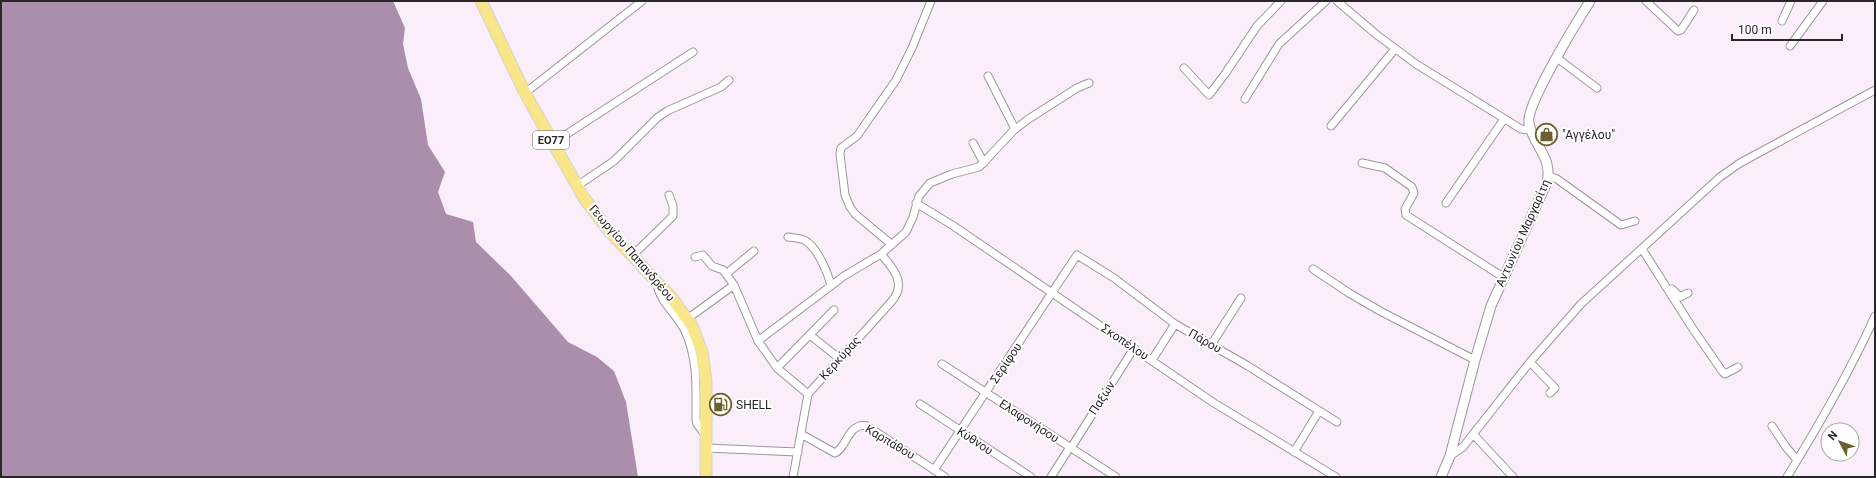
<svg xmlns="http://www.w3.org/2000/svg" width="1876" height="478" font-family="Roboto,sans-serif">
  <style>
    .water { fill: #ab8eab }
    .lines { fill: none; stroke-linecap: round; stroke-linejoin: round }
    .minor-casing { stroke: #9f959e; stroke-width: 9 }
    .tertiary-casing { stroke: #9f959e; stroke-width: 11 }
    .primary-casing { stroke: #d4d4d4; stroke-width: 13 }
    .minor { stroke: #fff; stroke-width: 7 }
    .tertiary { stroke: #fff; stroke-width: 9 }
    .primary { stroke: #f8e689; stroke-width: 11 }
    .labels { text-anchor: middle; stroke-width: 4; stroke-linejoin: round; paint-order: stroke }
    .shield { fill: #fff; stroke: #6a676a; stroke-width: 1 }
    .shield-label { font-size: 11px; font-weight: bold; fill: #2a262a }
    .poi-label { font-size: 12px; fill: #2a262a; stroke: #fff; text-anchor: start }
    .street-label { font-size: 12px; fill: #2a262a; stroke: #fff }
  </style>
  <rect width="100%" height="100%" fill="#f9eef9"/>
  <path class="water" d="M1,1H393L405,28L403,44L408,68L421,99L428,145L445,172L438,192L446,214L473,222L476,242L511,276L568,342L597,357L614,371L626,402L638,477H1Z"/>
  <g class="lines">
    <defs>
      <path id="minor" d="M1337,1L1377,35L1416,64L1521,129L1531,130
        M1646,1L1678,31L1681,30L1694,10
        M1782,21L1791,1
        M1790,46L1823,1
        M1557,58L1597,88
        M1184,68L1209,95L1225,74L1257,26L1281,1
        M988,76L1015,129
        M525,93L642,1
        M1245,99L1279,44L1326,1
        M1331,126L1395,49
        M553,143L693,52
        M973,143L984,163
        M1362,163L1385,168L1412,187L1414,193L1405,209L1406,215L1503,277
        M1549,176L1557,179L1621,225L1635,221
        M577,186L614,161L657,118L667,111L721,87L729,80
        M916,203L952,225L1214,403L1336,477
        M1446,203L1504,119
        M788,237C794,238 801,238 806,241C818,249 828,273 831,286
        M891,244L855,214L850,207L845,195L840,154L841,148L857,136L896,80L912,48L931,1
        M1642,249L1693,329L1722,371L1725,374L1738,367
        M632,256L673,216V206L669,195
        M695,257L703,255L712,266L723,270L734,285L758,341
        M1313,269L1349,293L1380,311L1475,360
        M726,274L754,251
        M657,284C660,303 677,314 685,331C698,359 696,389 696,419L697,424L706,436
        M1672,289L1680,297L1688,293
        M687,319L734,285
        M810,335L840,359
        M1211,345L1241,298
        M1152,360L1175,324
        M1530,362L1555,388L1550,393
        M942,364L1116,477
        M777,368L834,310
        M808,394L777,368L758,341L844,276L881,254L906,232L913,217L919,196L930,183L952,174L979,167L985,161L1013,131L1027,120L1077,88L1089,83
        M920,404L1031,477
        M1772,426L1786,447L1797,460
        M801,434L835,453C847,448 848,422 867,426L945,477
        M1473,434L1513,477
        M706,448L798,452
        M1071,448L1134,348
        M1294,452L1319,411
        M1450,456L1463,447L1530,362L1581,304L1720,177L1740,163L1875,90
        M934,470L1077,255L1114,278L1175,324L1248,366L1337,422
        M793,477L808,394L892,301C907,283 893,268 881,254
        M1051,477L1070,447
        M1787,477C1819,425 1850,372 1875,316"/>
      <path id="tertiary" d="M1441,477L1450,456L1475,360L1491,306L1547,182C1553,157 1533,146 1529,123C1525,106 1578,20 1590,1"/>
      <path id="primary" d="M481,1L525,93L584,198L608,230L672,298L692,326L702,352L706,381V477"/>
    </defs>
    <use href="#minor" class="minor-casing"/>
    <use href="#tertiary" class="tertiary-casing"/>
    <use href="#primary" class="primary-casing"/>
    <use href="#minor" class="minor"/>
    <use href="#tertiary" class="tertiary"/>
    <use href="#primary" class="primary"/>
  </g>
  <defs>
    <symbol id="shop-ring" viewBox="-11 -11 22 22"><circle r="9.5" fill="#fff" stroke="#6b602d" stroke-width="1.5"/><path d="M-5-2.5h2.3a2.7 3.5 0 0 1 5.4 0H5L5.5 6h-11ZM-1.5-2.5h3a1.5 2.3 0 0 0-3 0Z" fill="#6b602d"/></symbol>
    <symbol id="fuel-ring" viewBox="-11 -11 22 22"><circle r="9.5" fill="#fff" stroke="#6b602d" stroke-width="1.5"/><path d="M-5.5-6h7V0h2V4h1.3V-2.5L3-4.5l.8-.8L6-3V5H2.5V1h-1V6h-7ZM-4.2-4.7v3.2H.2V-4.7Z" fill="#6b602d"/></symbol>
  </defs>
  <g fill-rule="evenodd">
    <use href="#shop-ring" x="1534" y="122" width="25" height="25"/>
    <use href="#fuel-ring" x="708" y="392" width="25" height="25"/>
  </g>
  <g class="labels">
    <rect class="shield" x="533" y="131" width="36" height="18" rx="3"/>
    <g class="shield-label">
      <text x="551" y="144">ΕΟ77</text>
    </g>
    <g class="poi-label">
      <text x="1562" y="139">"Αγγέλου"</text>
      <text x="736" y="409">SHELL</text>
    </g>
    <g class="street-label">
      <text transform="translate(1523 233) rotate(-66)" y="4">Αντωνίου Μαργαρίτη</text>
      <text transform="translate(632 253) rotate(49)" y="4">Γεωργίου Παπανδρέου</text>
      <text transform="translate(1205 341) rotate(30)" y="4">Πάρου</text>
      <text transform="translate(1125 342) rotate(34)" y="4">Σκοπέλου</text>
      <text transform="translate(840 358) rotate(-48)" y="4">Κερκύρας</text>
      <text transform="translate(1006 363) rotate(-56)" y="4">Σερίφου</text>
      <text transform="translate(1102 398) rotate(-57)" y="4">Παξών</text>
      <text transform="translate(1029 421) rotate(33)" y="4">Ελαφονήσου</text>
      <text transform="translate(975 441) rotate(33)" y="4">Κύθνου</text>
      <text transform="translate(890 442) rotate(31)" y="4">Καρπάθου</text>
    </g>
  </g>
  <rect width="1876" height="478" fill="none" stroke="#2a262a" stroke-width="4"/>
  <g transform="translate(1840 442) rotate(311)"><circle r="19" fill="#ffffff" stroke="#aaa8aa"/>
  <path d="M0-3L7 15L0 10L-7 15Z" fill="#6b602d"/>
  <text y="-6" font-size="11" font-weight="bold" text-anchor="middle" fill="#2a262a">N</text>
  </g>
  <path d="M1732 34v6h110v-6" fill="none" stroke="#2a262a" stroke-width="2"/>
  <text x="1738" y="34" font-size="12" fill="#2a262a" stroke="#ffffff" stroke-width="3" paint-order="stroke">100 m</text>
</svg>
